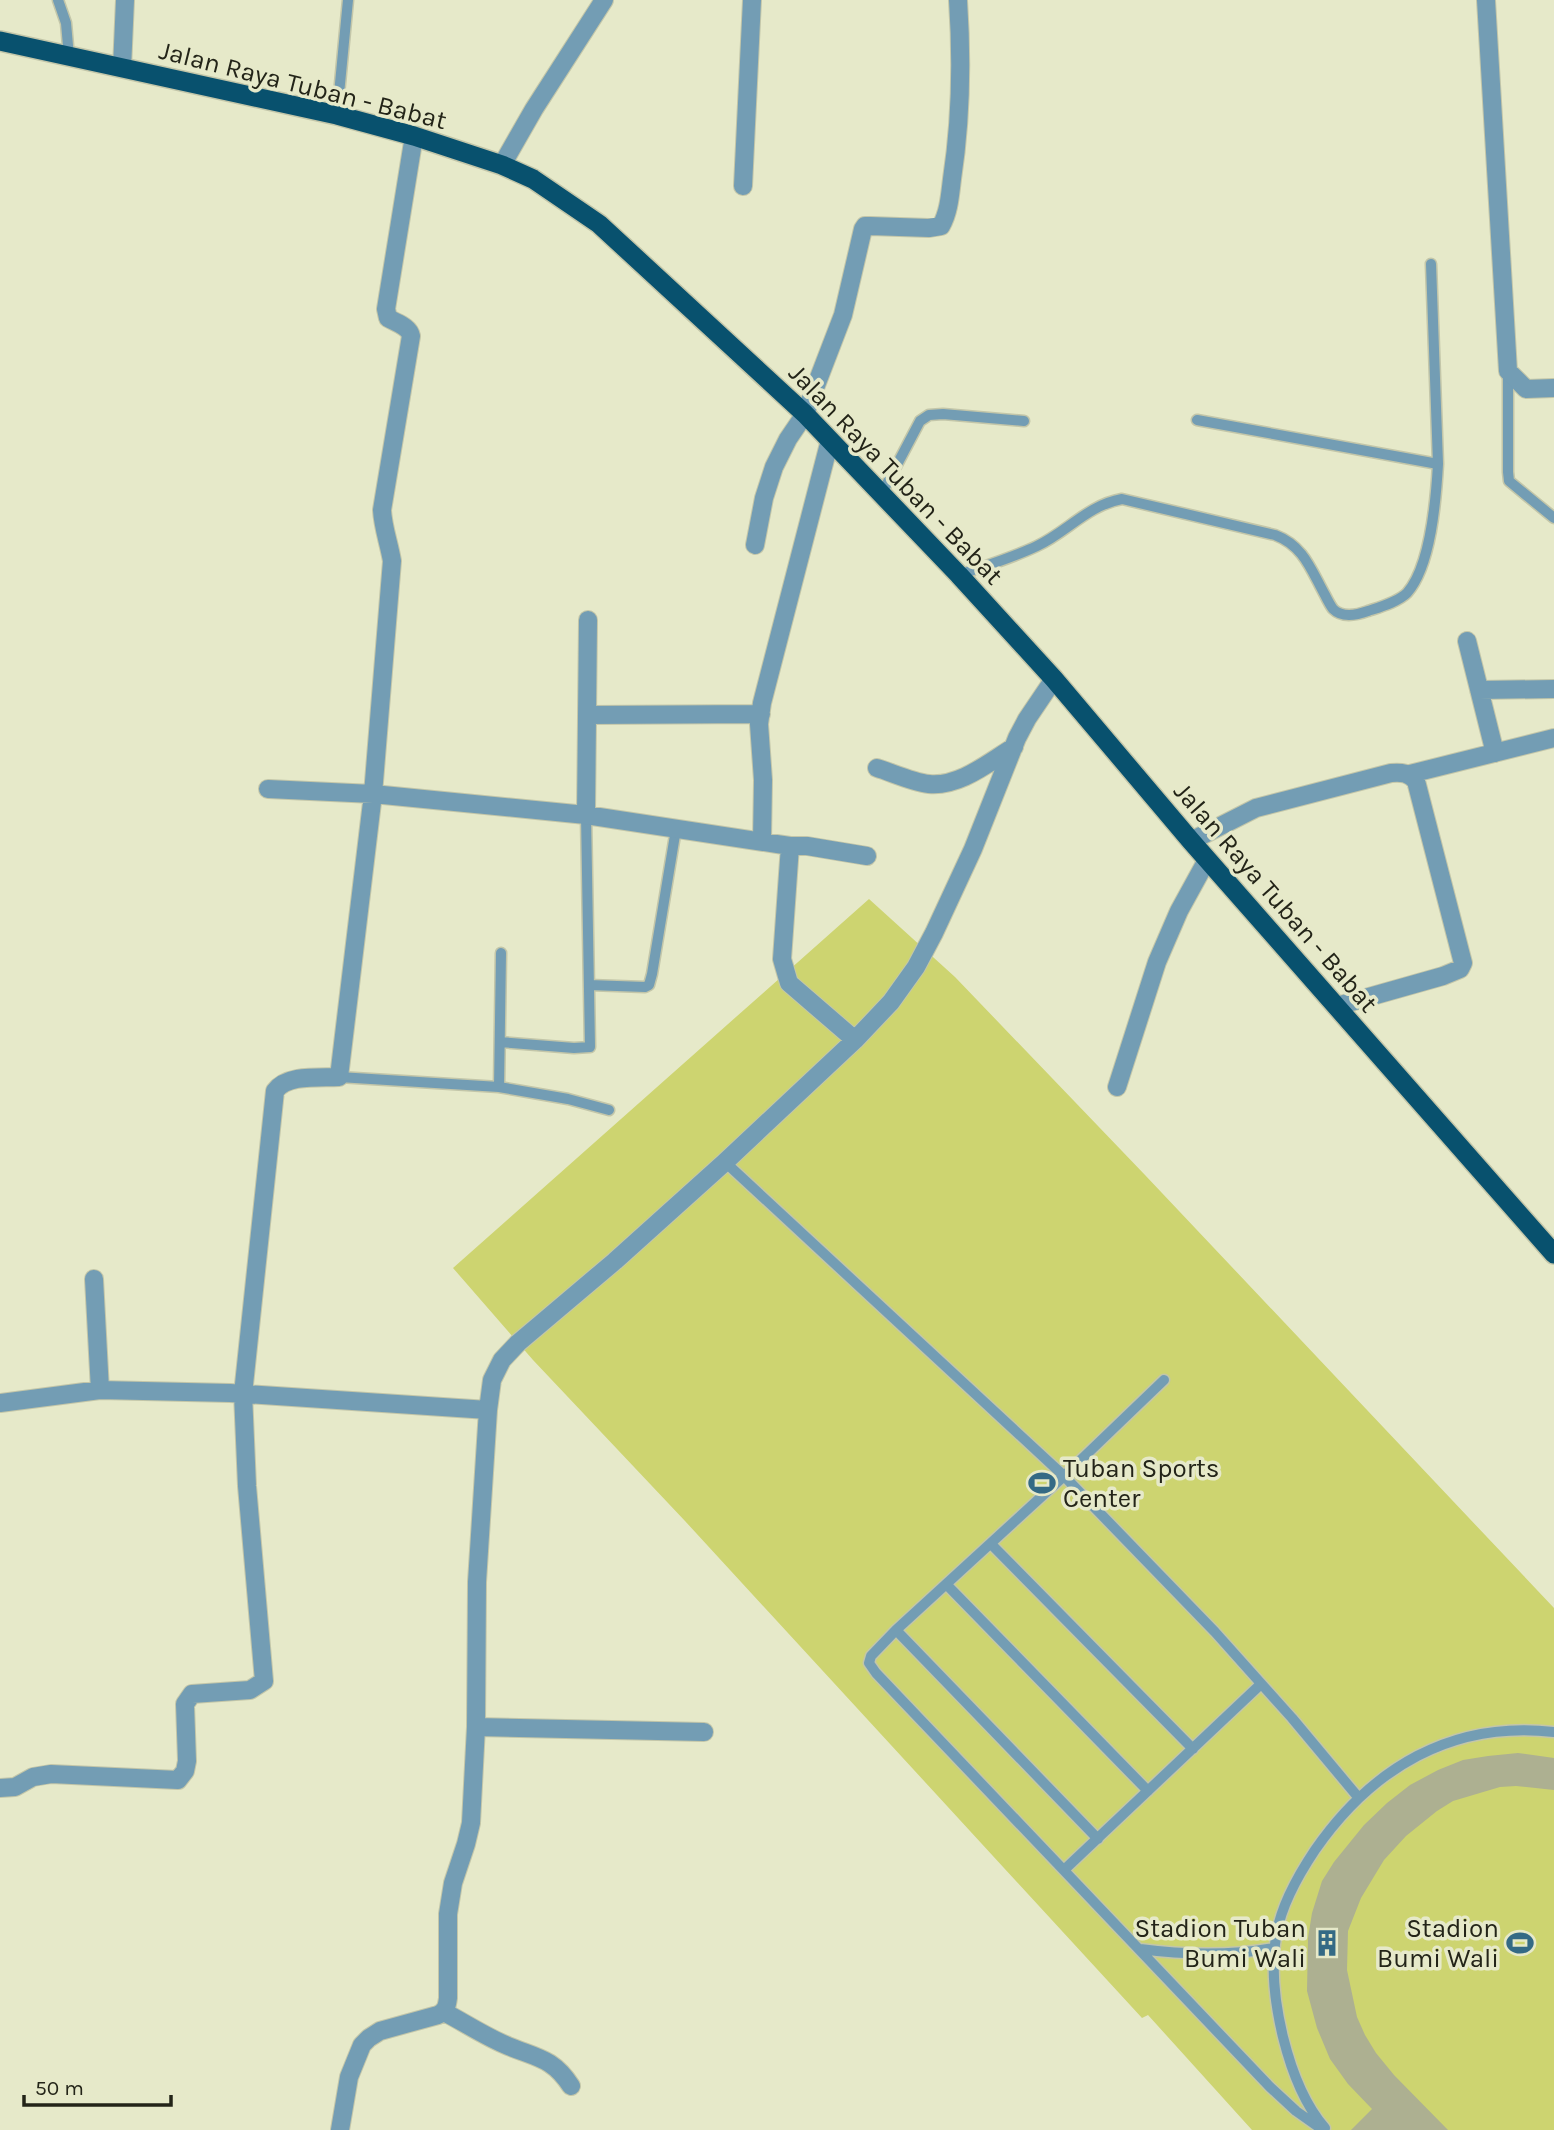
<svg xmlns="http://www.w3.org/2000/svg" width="1554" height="2130" font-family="Karla,sans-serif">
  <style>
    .green { fill: #cdd470 }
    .building { fill: #adb091 }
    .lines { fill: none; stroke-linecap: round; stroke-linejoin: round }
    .service-casing { stroke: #c3c6a9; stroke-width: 13 }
    .minor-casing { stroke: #c3c6a9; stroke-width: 20 }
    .trunk-casing { stroke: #c3c6a9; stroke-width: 22 }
    .service { stroke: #739db4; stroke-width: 10 }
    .minor { stroke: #739db4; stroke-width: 18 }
    .trunk { stroke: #08516e; stroke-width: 19 }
    .labels { text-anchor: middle; stroke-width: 7; stroke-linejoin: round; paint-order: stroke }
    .street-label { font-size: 26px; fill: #232418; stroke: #e6e9c9 }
    .poi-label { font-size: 26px; fill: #232418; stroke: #e6e9c9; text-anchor: end }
  </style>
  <rect width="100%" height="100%" fill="#e6e9c9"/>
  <path class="green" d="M869,899L955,977L1145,1175L1554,1608V2130H1252L1148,2015L1142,2018L685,1521L533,1360L453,1268Z"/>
  <path class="building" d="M1518,1753L1554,1758V1790L1516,1786L1500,1787L1453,1801L1437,1811L1406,1836L1384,1860L1361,1898L1348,1931L1347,1970L1357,2017L1365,2035L1376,2053L1394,2075L1448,2130H1351L1372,2109L1348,2084L1330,2059L1317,2028L1307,1991L1308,1938L1312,1913L1322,1881L1334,1862L1364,1825L1387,1803L1410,1785L1438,1770L1463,1760L1488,1756Z"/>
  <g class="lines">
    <defs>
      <path id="service" d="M58,0L66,23L69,57
        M337,115L348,0
        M1508,371V472L1509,481L1554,518
        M1197,420L1438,464
        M881,495L920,421L929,415L943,414L1024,421
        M959,575C985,566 1012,558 1037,546C1067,532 1088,505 1122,499L1275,535C1304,546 1311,570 1325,595C1327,599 1330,605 1333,609C1342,618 1357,615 1368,611C1380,607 1398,602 1407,593C1431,566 1436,500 1438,464L1431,264
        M589,985L645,987L649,985L652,974L676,829
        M500,1042L574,1048L590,1047L586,815
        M339,1077L499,1087L568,1099L609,1110
        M499,1087L501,953
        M725,1162L1064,1476L1215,1632L1292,1718L1358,1797
        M1164,1380L1064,1476L896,1630L871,1656L869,1663L876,1673L1270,2087L1296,2111L1323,2130
        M991,1544L1193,1749
        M946,1584L1148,1791
        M896,1630L1098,1839
        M1064,1870L1261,1684
        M1140,1949C1186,1955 1229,1956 1274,1948
        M1325,2128C1303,2103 1291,2069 1283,2037C1275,2004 1270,1966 1277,1932C1282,1903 1299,1874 1315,1850C1372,1768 1452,1720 1554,1732"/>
      <path id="minor" d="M1486,0L1508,371L1526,389L1554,388
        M122,68L125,0
        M502,165L534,109L604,0
        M743,186L752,0
        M755,545L764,498L774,467L788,439L805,414L843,315L863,229L865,226H870L929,228L941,226C949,212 950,195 952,179C961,120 962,59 958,0
        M1467,641L1495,753
        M1479,690L1554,689
        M587,715L761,714
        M877,768C893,773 912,782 929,784C960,787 989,762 1014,747
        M1410,774L1554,738
        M268,789L373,794L586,815L790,846L782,959L789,983L855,1040
        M586,815L588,620
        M1191,841L1256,808L1391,773C1402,772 1409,773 1416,781L1463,963L1460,969L1443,976L1337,1006
        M762,842L763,780L759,724L762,703L830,440
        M790,846H807L867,856
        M1117,1087L1157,962L1179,911L1207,860
        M94,1279L100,1390
        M0,1403L100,1390L230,1393L488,1410
        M476,1727L704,1732
        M0,1788L15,1787L33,1777L51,1774L178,1780L185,1771L187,1761L185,1704L192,1694L250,1690L264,1681L247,1486L243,1394L275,1091C287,1074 319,1078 339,1077L373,794L392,561C389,543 383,528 382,510L411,336C409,326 396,323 388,318L386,309L414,136
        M444,2012C465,2023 486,2037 508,2046C537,2058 553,2058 571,2086
        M340,2130L349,2077L362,2045L369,2038L380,2031L438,2015C446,2011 447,2006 448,1998V1914L453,1883L466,1844L471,1823L476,1727L477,1582L488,1410L492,1380L502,1360L518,1343L615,1261L725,1162L855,1040L891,1002L916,967L934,933L973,849L1017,738L1027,719L1054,679"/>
      <path id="trunk" d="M0,41L337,115L414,136L502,165L533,179L599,224L805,414L959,575L1054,679L1191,841L1554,1254"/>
    </defs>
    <use href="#service" class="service-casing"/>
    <use href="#minor" class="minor-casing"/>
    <use href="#trunk" class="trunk-casing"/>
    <use href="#service" class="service"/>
    <use href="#minor" class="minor"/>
    <use href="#trunk" class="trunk"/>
  </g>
  <defs>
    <symbol id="stadium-bare" viewBox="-9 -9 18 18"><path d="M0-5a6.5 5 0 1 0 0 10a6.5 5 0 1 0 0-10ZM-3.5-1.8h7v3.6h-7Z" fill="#346a85" stroke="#e6e9c9" stroke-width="2.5" paint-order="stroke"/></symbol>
    <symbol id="building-bare" viewBox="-9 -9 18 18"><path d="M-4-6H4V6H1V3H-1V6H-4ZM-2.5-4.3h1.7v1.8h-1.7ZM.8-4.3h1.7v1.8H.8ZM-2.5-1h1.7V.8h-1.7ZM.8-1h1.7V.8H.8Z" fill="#346a85" stroke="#e6e9c9" stroke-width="2.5" paint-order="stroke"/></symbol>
  </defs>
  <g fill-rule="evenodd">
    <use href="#stadium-bare" x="1023" y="1464" width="38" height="38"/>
    <use href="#building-bare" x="1308" y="1924" width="38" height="38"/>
    <use href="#stadium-bare" x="1501" y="1924" width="38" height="38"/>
  </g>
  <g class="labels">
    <g class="street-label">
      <text transform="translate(303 85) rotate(14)" y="9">Jalan Raya Tuban - Babat</text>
      <text transform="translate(896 474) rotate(46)" y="9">Jalan Raya Tuban - Babat</text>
      <text transform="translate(1276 897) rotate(49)" y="9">Jalan Raya Tuban - Babat</text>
    </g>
    <g class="poi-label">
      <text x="1063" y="1477" text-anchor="start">Tuban Sports<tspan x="1063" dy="30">Center</tspan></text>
      <text x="1306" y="1937">Stadion Tuban<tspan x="1306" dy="30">Bumi Wali</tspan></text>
      <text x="1499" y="1937">Stadion<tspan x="1499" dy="30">Bumi Wali</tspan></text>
    </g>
  </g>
  <path d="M24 2095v10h147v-10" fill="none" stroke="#232418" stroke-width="3.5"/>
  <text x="35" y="2095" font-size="21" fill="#232418" stroke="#e6e9c9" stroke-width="5" paint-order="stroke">50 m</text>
</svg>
